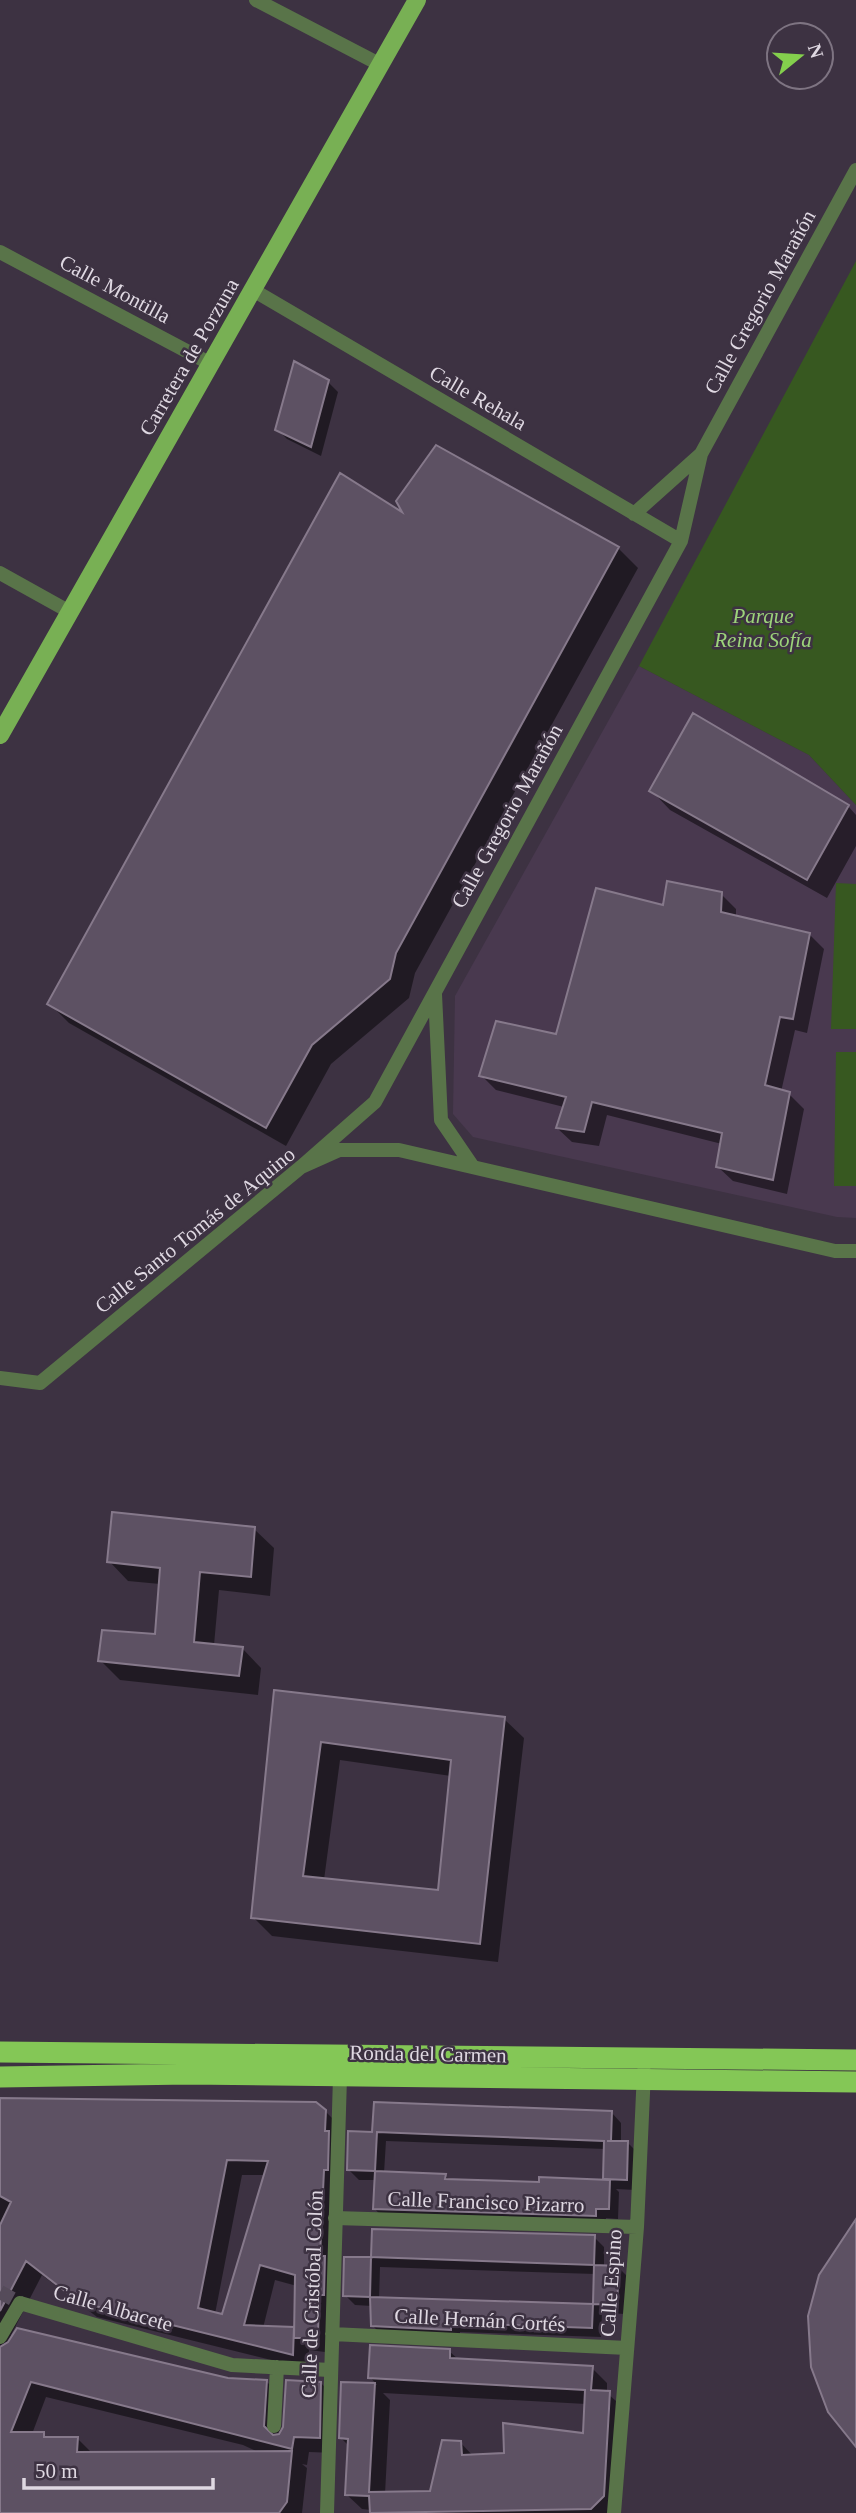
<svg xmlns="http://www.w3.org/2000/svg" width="856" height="2513" font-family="'Times New Roman',serif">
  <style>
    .built { fill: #49394f }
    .green { fill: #375820 }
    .shadow { fill: #0007; fill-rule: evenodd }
    .building { fill: #5d5163; stroke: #86798b; stroke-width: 2; fill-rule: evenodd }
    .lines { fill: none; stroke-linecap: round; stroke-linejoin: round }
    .street-tunnel { stroke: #554b5a; stroke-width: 14; stroke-dasharray: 14 7; stroke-linecap: butt }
    .street { stroke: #597449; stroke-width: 14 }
    .primary { stroke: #78b054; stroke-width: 18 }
    .highway { stroke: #84c756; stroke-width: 21 }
    .labels { text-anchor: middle; stroke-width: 5; stroke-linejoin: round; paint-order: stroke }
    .street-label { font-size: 21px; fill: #dfd8e2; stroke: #3d3242 }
    .park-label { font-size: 21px; font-style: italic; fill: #9cd37a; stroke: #3d3242 }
  </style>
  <rect width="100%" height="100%" fill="#3d3242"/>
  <path class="built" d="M639,666L809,755L856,805V1218L837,1217L473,1137L453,1114L455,996Z"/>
  <path class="green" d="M856,261V805L809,755L639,666Z
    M836,883L856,884V1029H831Z
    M836,1052H856V1186H834Z"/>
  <path class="shadow" d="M328,382L338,392L321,456L287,439L277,429Z
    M436,447L618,548L638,568L415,973L409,998L331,1064L286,1146L69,1023L50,1004L407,517Z
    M651,790L848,806L856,815V846L827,898L670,810Z
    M721,894L736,909V917L810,935L824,949L807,1033L795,1030L781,1092L789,1094L804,1109L787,1194L733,1181L718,1167L722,1144L607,1115L599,1146L572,1142L557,1128L564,1107L496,1090L481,1075L558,1036L664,907Z
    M254,1529L274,1548L270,1596L219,1590L214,1645L242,1648L261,1668L258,1695L120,1680L100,1660L157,1636L160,1584L128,1581L109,1561Z
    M276,1692L504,1719L524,1738L498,1962L272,1936L253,1917ZM340,1760L451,1776L439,1892L324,1880Z
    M0,2100L325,2111L341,2127L333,2353L309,2350L308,2369L97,2317L42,2275L11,2335L228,2380L266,2381L282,2397L280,2436L321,2383L336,2399L335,2453L309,2452L307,2465L302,2464L307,2468L302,2513H0ZM242,2175H265L223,2316L215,2314ZM275,2280L297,2286L296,2331L263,2328ZM46,2397L243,2445L258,2452L93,2454L78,2439H48L43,2434H32Z
    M375,2104L612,2113L621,2123V2143H628L638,2153L636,2190L616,2189L619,2192L618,2219L606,2218L605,2225L384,2219L375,2209L376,2180H359L349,2170L374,2134ZM386,2141L605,2149L604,2179L607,2182L541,2184L450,2181L445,2175L384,2173Z
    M374,2231L594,2237L604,2247V2267H618L628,2277L626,2314L602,2313L601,2337L460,2332V2339L382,2335L372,2325V2306L355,2305L345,2295L346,2258L373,2259ZM380,2267L595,2274L594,2306L379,2299Z
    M449,2351L459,2360L592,2368L607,2383V2393L625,2409L618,2513H371V2510L362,2509L346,2494L349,2446L341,2438L342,2384L377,2385L370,2377ZM383,2393L586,2404L585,2435L506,2455L473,2456L460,2442L432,2493L385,2494L390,2400Z"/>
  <path class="building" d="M294,361L329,380L311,447L275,430Z
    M436,445L619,547L396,953L390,979L312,1045L266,1128L47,1004L340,473L402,512L396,501Z
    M693,713L849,805L807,880L649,791Z
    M667,881L722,892L721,912L810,933L793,1019L780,1017L765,1085L790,1092L773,1180L716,1167L722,1133L592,1102L584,1132L556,1128L566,1097L479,1076L496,1021L556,1034L596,888L663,905Z
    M112,1512L255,1527L251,1577L200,1572L194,1642L243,1647L239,1676L98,1661L102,1630L155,1634L160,1568L107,1562Z
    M274,1690L505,1717L480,1944L251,1918ZM321,1742L451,1760L438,1890L303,1876Z
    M0,2098L316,2102L326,2110L325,2131H329L328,2170H324L320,2256H325L324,2295H319L318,2338H294L295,2275L260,2265L244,2325L294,2327L293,2355L79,2302L26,2261L0,2311V2225L11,2202L0,2196ZM227,2160L268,2161L222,2314L198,2308Z
    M374,2102L612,2111L611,2141H607H628L627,2180L603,2179L604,2141L449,2135L377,2132L375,2171L347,2170L348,2131L372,2132Z
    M375,2171L446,2174L445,2179L539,2182V2177L610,2180L609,2209H596V2216L373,2209Z
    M856,2219V2447L828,2412L811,2367L808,2316L819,2275Z
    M372,2229L595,2235L594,2265L371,2257Z
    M344,2257H371L370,2297L343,2296Z
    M594,2265L619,2266L617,2305L593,2304Z
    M370,2297L593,2304L592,2328L451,2323V2330L371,2326Z
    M17,2328L228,2378L267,2380L264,2426L273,2435L279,2434L283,2427L286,2380L321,2382L320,2438L294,2437L292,2449L31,2382L11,2432H44V2437H78L77,2452L292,2451L287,2502L279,2513H0V2347L8,2342Z
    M370,2345L450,2349V2358L593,2366L591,2390L610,2391L604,2496L591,2509L370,2513L369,2496L345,2495L348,2439L339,2438L341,2382L375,2383L369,2492L430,2491L442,2440L461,2441L462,2455L504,2453L503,2423L583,2433L585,2390L368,2378Z"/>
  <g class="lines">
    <path class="street-tunnel" d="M0,2292L20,2303"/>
    <path class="street" d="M256,0L381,65
      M0,252L211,364
      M253,290L681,541
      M634,514L701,454
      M0,573L70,612
      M435,994L441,1120L473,1167
      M301,1167L375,1102L681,541L701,454L856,170
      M0,1378L40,1383L301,1167L339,1150H399L835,1251H856
      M335,2218L637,2227
      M332,2334L627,2348
      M0,2337L20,2303L232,2365L330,2370
      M274,2426L277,2367
      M327,2513L340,2077
      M614,2513L637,2227L644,2071"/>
    <path class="primary" d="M0,735L417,0"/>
    <path class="highway" d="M0,2052L856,2060
      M0,2077L188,2074L856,2082"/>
  </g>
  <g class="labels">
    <g class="street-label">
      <text transform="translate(115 289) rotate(28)" y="7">Calle Montilla</text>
      <text transform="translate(760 302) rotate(-61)" y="7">Calle Gregorio Marañón</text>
      <text transform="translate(189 357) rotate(-60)" y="7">Carretera de Porzuna</text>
      <text transform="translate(478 398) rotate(30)" y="7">Calle Rehala</text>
      <text transform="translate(507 816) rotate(-61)" y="7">Calle Gregorio Marañón</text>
      <text transform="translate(195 1230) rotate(-39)" y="7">Calle Santo Tomás de Aquino</text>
      <text transform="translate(428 2054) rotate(1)" y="7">Ronda del Carmen</text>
      <text transform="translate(486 2202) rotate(2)" y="7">Calle Francisco Pizarro</text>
      <text transform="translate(611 2283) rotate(-86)" y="7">Calle Espino</text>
      <text transform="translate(312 2294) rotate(-88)" y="7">Calle de Cristóbal Colón</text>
      <text transform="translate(113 2308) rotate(16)" y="7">Calle Albacete</text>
      <text transform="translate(480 2320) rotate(3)" y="7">Calle Hernán Cortés</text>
    </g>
    <g class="park-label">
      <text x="763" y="623">Parque<tspan x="763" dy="24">Reina Sofía</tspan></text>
    </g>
  </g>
  <g transform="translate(800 56) rotate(72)"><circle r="33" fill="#3d3242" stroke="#7e7482" stroke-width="2"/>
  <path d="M0-5L12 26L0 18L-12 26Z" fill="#84cf4d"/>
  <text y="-10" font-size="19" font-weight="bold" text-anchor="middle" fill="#dfd8e2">N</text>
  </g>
  <path d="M24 2478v10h189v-10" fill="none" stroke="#dfd8e2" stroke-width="3.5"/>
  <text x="35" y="2478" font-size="21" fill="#dfd8e2" stroke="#3d3242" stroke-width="5" paint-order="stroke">50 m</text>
</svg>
